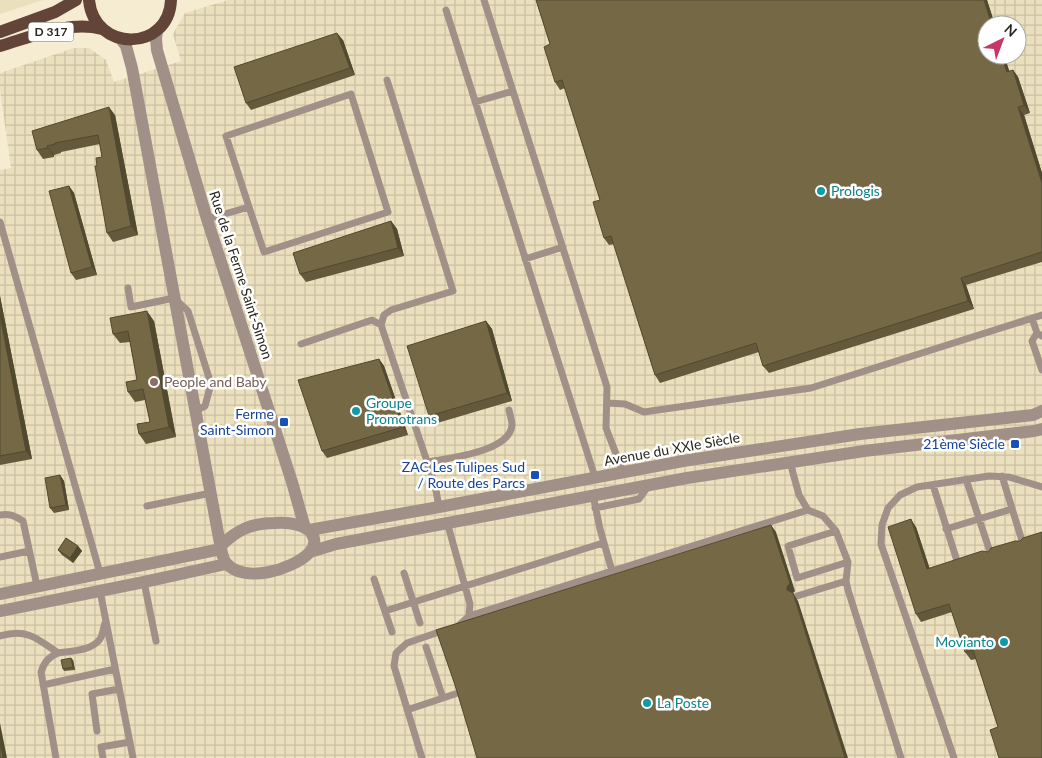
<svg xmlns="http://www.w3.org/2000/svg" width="1042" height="758" font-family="Lato,sans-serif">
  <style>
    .industrial { fill: url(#industrial-grid); fill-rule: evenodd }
    .built { fill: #ebe0be }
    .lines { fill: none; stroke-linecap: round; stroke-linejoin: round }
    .lane { stroke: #a19088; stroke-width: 7 }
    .street { stroke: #a19088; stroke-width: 12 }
    .primary { stroke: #624538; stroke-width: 12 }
    .wall { fill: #64593b }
    .shaded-wall { fill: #514930 }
    .building { fill: #746845; stroke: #514930 }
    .culture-dot { fill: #0f9aa8; stroke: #fff; stroke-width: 2 }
    .education-dot { fill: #8d6e63; stroke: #fff; stroke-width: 2 }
    .transit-dot { fill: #1a4fb4; stroke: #fff; stroke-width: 2 }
    .labels { text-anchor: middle; stroke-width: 5; stroke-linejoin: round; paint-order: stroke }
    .shield { fill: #fff; stroke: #696760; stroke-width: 1 }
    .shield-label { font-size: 12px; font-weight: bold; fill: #29261c }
    .culture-label { font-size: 14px; fill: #0d838f; stroke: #fff; text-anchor: start }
    .street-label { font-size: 14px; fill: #29261c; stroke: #fff }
    .education-label { font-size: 14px; fill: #785e54; stroke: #fff; text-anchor: start }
    .transit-label { font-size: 14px; fill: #164399; stroke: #fff; text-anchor: end }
  </style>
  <defs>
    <pattern id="industrial-grid" width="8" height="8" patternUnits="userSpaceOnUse" patternTransform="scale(1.25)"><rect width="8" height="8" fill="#ebe0be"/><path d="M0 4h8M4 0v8" fill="none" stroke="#cac0a3"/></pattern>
  </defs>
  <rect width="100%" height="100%" fill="#f5ecd1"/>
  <path class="industrial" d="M228,0H1042V758H0V170L11,168L0,90V73L74,48H89L106,60L114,82L162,67L181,61L173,34L185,13ZM987,25H1017V55H987Z"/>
  <path class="built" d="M0,0H43L0,14Z"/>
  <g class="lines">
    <path class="lane" d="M484,0L607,387L606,428L623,472
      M446,10L595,477
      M387,80L453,291L391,310L384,315L381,325L435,485L439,507
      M475,102L513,91
      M207,219L249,207L226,136L351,94L388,212L264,252L249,207
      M0,222L100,573
      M525,259L563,247
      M128,288L131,307L174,298L188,311L211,384L205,406L195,411
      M1032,318L1037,333L1042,336
      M1037,333L1032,341L1042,370
      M301,344L372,320L381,325
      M607,403L625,404L644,412L811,388L1042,315
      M428,462C448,458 510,452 512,425C512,421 510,415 509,410
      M790,462L799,495L808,510L823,516L836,531L848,562L846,581L848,590L901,758
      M1002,476L1023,544
      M966,479L991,555
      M933,485L958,564
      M593,495L600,529L612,571L808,510
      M147,506L211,493
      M595,508L639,499L649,485
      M0,515C9,513 15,516 23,521L37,586
      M447,522L470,604L469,616L458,626
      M946,529L1012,509
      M836,531L788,546L797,578L848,562
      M0,557L29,551
      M404,573L420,623
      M374,579L392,632
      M144,582L156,641
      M100,591L133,758
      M797,596L846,581
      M385,611L603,543
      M469,616L612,571
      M0,636C26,628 37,638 58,653C70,651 92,651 100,639C103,635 103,628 105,623
      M426,647L443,698
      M43,685L115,669
      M407,710L455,694
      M97,731L92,694L119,689
      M56,758L41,672C44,663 48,657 58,653
      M103,758L101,747L130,742
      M422,758L394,666L396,653L407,643L445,630
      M954,758L881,544L882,525L888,508L900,495L917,487L989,476L1009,477L1042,487"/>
    <path class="street" d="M157,30L156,39L157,50L207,219L292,482L305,528
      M121,39L126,46L132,68L221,549C222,553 223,559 226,563C244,584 292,570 309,553C313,549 315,544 314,539C311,524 287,522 275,523C252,523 236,530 221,546
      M309,530L439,507L683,461L860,434L1033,415L1042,411
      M310,552L336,544L687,478L864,451L1034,431L1042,429
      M0,594L221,549
      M0,611L144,582L226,564"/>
    <path class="primary" d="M89,0C94,53 169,52 171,0
      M0,32L55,12L76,0
      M0,46C31,37 70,20 102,29"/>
  </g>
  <path class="wall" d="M536,0H987L995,25H987L1004,55L1009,71L1013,70L1018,77L1030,113L1024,115L1042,173V262L966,285L974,309L769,373L763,366L759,352L660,383L655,375L614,244L609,245L604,238L600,200L565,88L560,90L555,82L550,44Z
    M343,40L355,75L251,110L246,103Z
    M115,115L138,235L113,242L107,233L97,166L102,157L100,144L61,152V153L54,155V157L43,159L37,150Z
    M69,186L74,193L97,275L76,280L71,273Z
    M391,221L397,229L404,256L306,282L300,274Z
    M0,296L32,459L0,465Z
    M154,321L176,437L146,444L139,434L150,422L145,400L135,402L128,392L137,380L130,342L120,343L113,334Z
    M486,321L492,329L512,401L434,424L429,416Z
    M379,359L384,366L408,435L327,458L322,451Z
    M60,475L64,481L69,510L54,513L50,508Z
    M916,527L930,569L1042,758L998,727L976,659L971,660L965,652L952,612L921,622L916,614Z
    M78,546L82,551L73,563L62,555L58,550Z
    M73,660L75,670L64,671L63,669Z"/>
  <path class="shaded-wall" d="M984,0H987L995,25H992Z
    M337,33L343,40L355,75L350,68Z
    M1001,55H1004L1012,79L1007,72Z
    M1013,70L1018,77L1030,113L1024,105Z
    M109,107L115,115L138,235L131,226Z
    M1018,107L1024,115L1042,173V183Z
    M47,146L54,155V157L48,148Z
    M69,186L74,193L97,275L92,267Z
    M391,221L397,229L404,256L398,248Z
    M961,278L966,285L974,309L968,301Z
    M0,296L32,459L26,451L0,315Z
    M147,311L154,321L176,437L169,427Z
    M486,321L492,329L512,401L507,393Z
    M379,359L384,366L408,435L403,427Z
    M60,475L64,481L69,510L66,505Z
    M911,519L916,527L932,577L927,569Z
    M771,525L776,532L795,591L792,594L787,590Z
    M78,546L82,551L73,563L70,558Z
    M793,593L798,601L848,758H845Z
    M71,658L73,660L75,670L73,667Z
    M0,723L7,758H3L0,742Z"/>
  <path class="building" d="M536,0H984L992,25H987V55H1001L1007,72L1013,70L1024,105L1018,107L1042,183V252L961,278L968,301L763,366L756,343L655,375L611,236L604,238L593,202L600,200L562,80L555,82L544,47L550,44Z
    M337,33L350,68L246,103L234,67Z
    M109,107L131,226L107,233L95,166H97L96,158L102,157L98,135L55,143V144L47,146L48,148L37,150L32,131Z
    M69,186L92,267L71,273L49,191Z
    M391,221L398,248L300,274L293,253Z
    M147,311L169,427L139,434L137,424L150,422L143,389L128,392L126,382L137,380L128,331L113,334L110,318Z
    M0,315L26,451L0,456Z
    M486,321L507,393L429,416L407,346Z
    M379,359L403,427L322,451L298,380Z
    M60,475L66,505L50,508L45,478Z
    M911,519L927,569L982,551L988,552L991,548L1015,541H1020L1023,538L1042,532V758H999L990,730L998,727L973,650L965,652L949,604L916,614L888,527Z
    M771,525L790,583L787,587V590L793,593L845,758H477L455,685L436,630Z
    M66,538L78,546L70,558L58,550Z
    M71,658L73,667L63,669L61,660Z
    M0,742L3,758H0Z"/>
  <g class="culture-dot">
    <circle cx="821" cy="191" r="5"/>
    <circle cx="356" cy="411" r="5"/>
    <circle cx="1004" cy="642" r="5"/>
    <circle cx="647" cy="703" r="5"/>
  </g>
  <circle class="education-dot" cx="154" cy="382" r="5"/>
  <g class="transit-dot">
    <rect x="279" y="417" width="10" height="10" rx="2.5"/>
    <rect x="1010" y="439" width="10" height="10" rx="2.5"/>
    <rect x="530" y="470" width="10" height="10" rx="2.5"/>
  </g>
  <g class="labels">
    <rect class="shield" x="28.5" y="22.5" width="45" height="19" rx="4"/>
    <g class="shield-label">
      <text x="51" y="36">D 317</text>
    </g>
    <g class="culture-label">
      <text x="831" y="196">Prologis</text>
      <text x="366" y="408">Groupe<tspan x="366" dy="16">Promotrans</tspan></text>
      <text x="994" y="647" text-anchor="end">Movianto</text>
      <text x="657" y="708">La Poste</text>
    </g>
    <g class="street-label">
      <text transform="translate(241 275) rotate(72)" y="5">Rue de la Ferme Saint-Simon</text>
      <text transform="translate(672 449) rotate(-10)" y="5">Avenue du XXIe Siècle</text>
    </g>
    <g class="education-label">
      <text x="164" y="387">People and Baby</text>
    </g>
    <g class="transit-label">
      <text x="274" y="419">Ferme<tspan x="274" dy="16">Saint-Simon</tspan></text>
      <text x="1005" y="449">21ème Siècle</text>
      <text x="525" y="472">ZAC Les Tulipes Sud<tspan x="525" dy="16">/ Route des Parcs</tspan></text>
    </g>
  </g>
  <g transform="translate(1002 40) rotate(42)"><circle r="24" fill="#ffffff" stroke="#a9a8a4"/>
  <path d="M0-4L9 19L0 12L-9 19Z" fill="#c43766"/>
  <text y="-8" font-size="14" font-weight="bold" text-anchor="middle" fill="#29261c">N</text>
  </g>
</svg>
